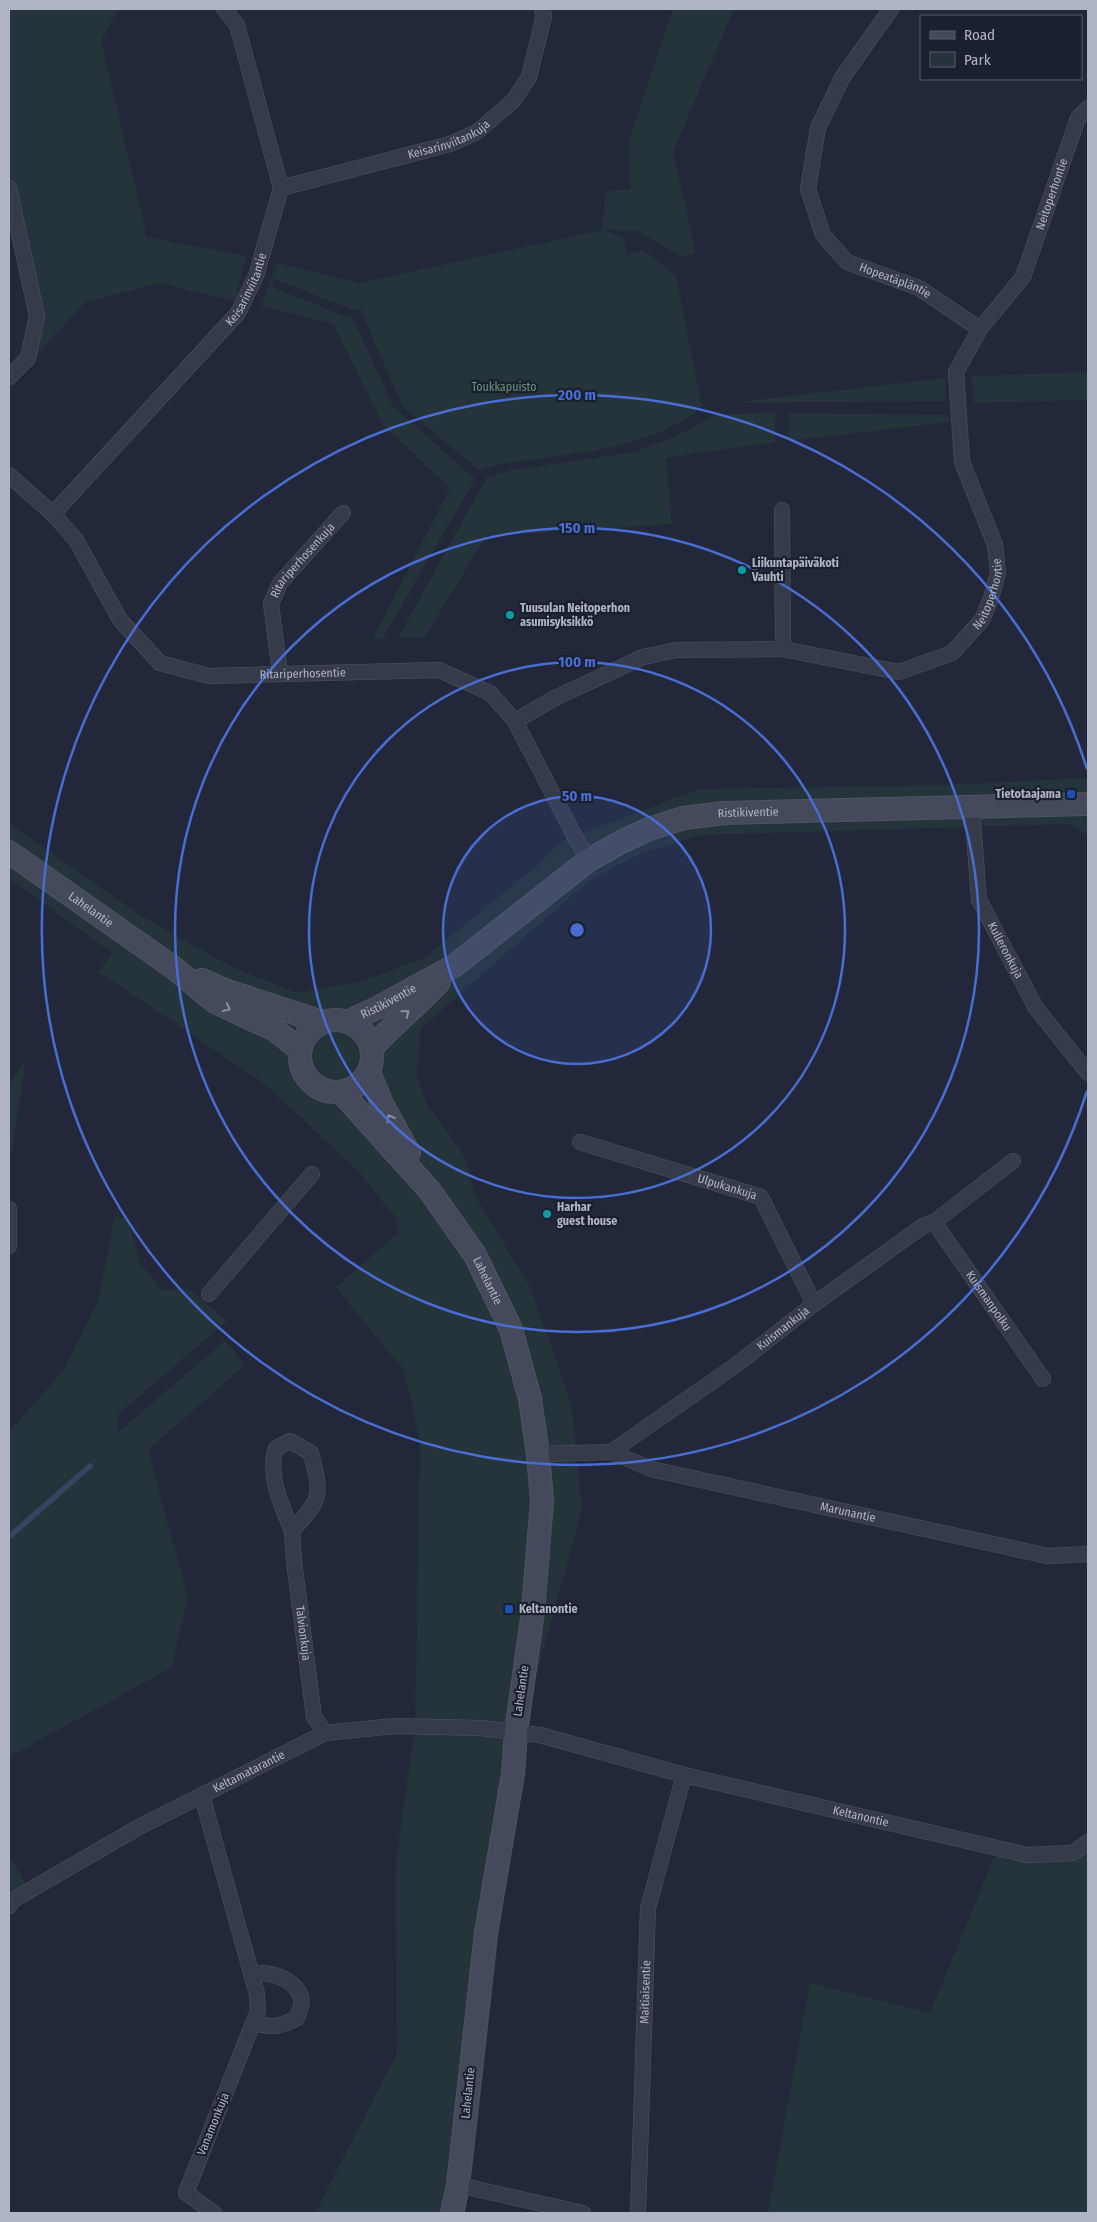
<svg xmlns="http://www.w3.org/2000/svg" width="1097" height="2222" font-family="'Fira Sans Condensed',sans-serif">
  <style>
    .green { fill: #24343a }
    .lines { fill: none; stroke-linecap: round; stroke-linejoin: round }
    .stream { stroke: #384362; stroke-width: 5.5 }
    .street-casing { stroke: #505564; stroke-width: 16 }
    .secondary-casing { stroke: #505564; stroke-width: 24 }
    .street { stroke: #363b49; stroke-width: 15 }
    .secondary { stroke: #44495c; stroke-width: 22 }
    .oneway { stroke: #8a8fa0 }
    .ring { fill: none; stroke: #496dd2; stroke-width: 2.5 }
    .culture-dot { fill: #0f9aa8; stroke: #1b202e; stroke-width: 2 }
    .transit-dot { fill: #1a4fb4; stroke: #1b202e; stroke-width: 2 }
    .labels { text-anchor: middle; stroke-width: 4.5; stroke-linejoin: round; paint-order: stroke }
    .street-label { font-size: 12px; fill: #b0b5c5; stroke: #1b202e }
    .park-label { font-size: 12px; fill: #68957a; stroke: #1b202e }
    .poi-label { font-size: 12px; font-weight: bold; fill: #b0b5c5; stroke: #1b202e; text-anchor: start }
    .centre { fill: #496dd2; stroke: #1b202e; stroke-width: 2.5 }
    .ring-label { font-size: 15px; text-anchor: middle; font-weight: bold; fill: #496dd2; stroke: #1b202e; stroke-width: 4.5; stroke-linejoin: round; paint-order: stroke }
  </style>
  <rect width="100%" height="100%" fill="#222839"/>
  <path class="green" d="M9,9H118L101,41L147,237L246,256L235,301L158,283L84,303L37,355L9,220Z
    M673,9H734L673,152L696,254L680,256L638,231L604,230L625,239L627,254L643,250L676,276L702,407C652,450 559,455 494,465L480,471L403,407L360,309L355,311L275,279L272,287L353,319L393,406L475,479L383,638L372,640L450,488L383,425L333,324L262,306L277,263L360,283L602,230L606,191L630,189L629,141Z
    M1088,372V400L974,403L972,376Z
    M945,378L946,401L729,403Z
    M775,412V442L666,458L672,524L486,536L425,637L398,638L487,477L512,470L635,452L692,429L713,415Z
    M789,413L949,415V422L789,441Z
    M1088,778V836L1072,824L703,835L642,853L590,880L421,1028L417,1074L425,1101L464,1156L476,1197L531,1289L571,1403L582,1509L523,1725L473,2165L465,2213H315L397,2054L396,1862L415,1727L420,1441L404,1371L336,1287L399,1232L394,1215L356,1169L266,1085L99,972L112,953L9,878V823L140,915L234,968L297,993L360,982L424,958L540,863L562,841L699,789L947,785Z
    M26,1059L12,1150L9,1161V1085Z
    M114,1217L127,1218L140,1263L162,1290L189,1289L227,1321L119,1414L116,1434L225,1341L245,1365L148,1450L188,1597L171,1668L9,1757V1530L102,1448L9,1529V1429L15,1425L64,1370L99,1299Z
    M1088,1846V2213H768L810,1983L930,2013L996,1853Z
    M9,1856L29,1888L9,1899Z"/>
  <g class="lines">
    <path class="stream" d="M9,1537L90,1466"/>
    <defs>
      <g id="street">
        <path id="s1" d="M891,9L842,78L818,128L808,189L823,235L847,262L919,288L980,329"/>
        <path d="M9,188L37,316L28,358L9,377"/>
        <path id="s2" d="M281,188L450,144L477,132L514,100L529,77L544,16L542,9"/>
        <path id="s3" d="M9,475L53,514L76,540L120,620L160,663L209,676L439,670L490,693L515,721L576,839L589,860"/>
        <path d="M782,510L783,649"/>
        <path id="s4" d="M53,514L238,313L256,276L281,188L237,25L224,9"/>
        <path id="s5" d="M280,673L271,604L280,583L343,513"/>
        <path id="s6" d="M515,721L555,698L643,657L677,650L783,649L899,672L952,653L982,620L991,598L998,573L995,545L962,462L956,372L980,329L1023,277L1078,118L1088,108"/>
        <path id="s7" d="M972,808L979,900L1036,1008L1088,1073"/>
        <path id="s8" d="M580,1142L761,1197L814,1304"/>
        <path d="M9,1209V1246"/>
        <path id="s9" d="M934,1222L1043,1379"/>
        <path d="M209,1294L312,1174"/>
        <path id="s10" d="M611,1452L651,1469L1048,1556L1088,1554"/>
        <path id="s11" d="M538,1454L611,1452L736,1365L814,1304L923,1226L934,1222L1013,1161"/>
        <path id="s12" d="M292,1531C282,1506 267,1476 276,1448L290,1441L311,1453C322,1497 322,1497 292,1531L294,1561L314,1717L325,1733"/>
        <path d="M202,1796L257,1994L258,2011L253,2023L186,2193L214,2213"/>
        <path id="s13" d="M9,1906L13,1900L139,1827L325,1733L395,1726L481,1728L540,1735L684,1775L1027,1855L1073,1853L1088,1842"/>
        <path d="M251,1974C269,1970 296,1979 301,1998C303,2004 299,2012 297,2018C279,2027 273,2028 253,2023"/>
        <path d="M458,2185L583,2213"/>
        <path id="s14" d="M638,2213L648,1908L684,1775"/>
      </g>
      <g id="secondary">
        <path id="s15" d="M9,852L174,968L215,1002L275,1030L300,1050"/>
        <path d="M202,980L224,990L322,1022"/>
        <circle cx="336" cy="1056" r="36"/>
        <path id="s16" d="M349,1021L379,1007L454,966L589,860L621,842L649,829L684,818L724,813L1088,804"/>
        <path d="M372,1048C393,1024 418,1005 439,982"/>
        <path d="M369,1072L382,1104L409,1153"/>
        <path id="s17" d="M341,1092L430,1191L475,1255L511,1329L530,1399L538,1454L542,1501L533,1611L516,1732L513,1774L486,1933L458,2185L452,2213"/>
      </g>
    </defs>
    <use href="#street" class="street-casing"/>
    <use href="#secondary" class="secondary-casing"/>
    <use href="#street" class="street"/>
    <use href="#secondary" class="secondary"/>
  </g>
  <defs><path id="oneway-chevron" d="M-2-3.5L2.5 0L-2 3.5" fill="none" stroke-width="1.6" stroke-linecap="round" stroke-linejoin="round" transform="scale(1.25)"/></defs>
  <g class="oneway">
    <use href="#oneway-chevron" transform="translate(227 1008) rotate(25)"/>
    <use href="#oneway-chevron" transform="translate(406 1013) rotate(-39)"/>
    <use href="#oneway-chevron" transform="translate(390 1118) rotate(-119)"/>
  </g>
  <circle cx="577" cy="930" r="134" fill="#496dd2" fill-opacity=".12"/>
  <g class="ring">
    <circle cx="577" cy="930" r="134"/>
    <circle cx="577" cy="930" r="268"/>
    <circle cx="577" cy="930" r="402"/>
    <path d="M1087 1091A535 535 0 1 1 1087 769"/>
  </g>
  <g class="culture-dot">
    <circle cx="742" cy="570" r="5"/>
    <circle cx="510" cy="615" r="5"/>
    <circle cx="547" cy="1214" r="5"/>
  </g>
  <g class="transit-dot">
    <rect x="1066" y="789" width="10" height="10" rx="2.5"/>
    <rect x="504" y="1604" width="10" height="10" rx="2.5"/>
  </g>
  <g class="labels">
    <g class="street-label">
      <text dy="4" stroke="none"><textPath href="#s2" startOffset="175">Keisarinviitankuja</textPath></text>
      <text dy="4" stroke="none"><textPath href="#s6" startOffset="965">Neitoperhontie</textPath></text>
      <text dy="4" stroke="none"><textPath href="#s1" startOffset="338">Hopeatäpläntie</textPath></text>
      <text dy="4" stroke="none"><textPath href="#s4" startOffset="298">Keisarinviitantie</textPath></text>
      <text dy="4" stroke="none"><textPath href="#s5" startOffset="124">Ritariperhosenkuja</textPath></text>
      <text dy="4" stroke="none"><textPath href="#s6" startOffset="530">Neitoperhontie</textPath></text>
      <text dy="4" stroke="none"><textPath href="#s3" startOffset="388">Ritariperhosentie</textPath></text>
      <text dy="4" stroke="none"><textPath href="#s16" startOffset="459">Ristikiventie</textPath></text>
      <text dy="4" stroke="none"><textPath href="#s15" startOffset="100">Lahelantie</textPath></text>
      <text dy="4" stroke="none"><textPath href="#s7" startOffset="149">Kulleronkuja</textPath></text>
      <text dy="4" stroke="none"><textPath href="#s16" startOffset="44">Ristikiventie</textPath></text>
      <text dy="4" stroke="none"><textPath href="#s8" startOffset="154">Ulpukankuja</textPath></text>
      <text dy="4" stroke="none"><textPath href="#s17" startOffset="240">Lahelantie</textPath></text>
      <text dy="4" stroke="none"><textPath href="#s9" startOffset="96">Kuismanpolku</textPath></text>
      <text dy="4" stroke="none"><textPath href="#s11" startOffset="285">Kuismankuja</textPath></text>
      <text dy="4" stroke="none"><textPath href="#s10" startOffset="245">Marunantie</textPath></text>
      <text dy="4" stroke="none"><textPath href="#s12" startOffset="316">Talvionkuja</textPath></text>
      <text transform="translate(521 1691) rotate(-82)" y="4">Lahelantie</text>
      <text dy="4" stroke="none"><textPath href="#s13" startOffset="276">Keltamatarantie</textPath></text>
      <text dy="4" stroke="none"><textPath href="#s13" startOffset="908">Keltanontie</textPath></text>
      <text dy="4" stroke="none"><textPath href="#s14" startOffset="221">Maitiaisentie</textPath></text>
      <text transform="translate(468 2093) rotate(-84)" y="4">Lahelantie</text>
      <text transform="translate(213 2124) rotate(-68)" y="4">Vanamonkuja</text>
    </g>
    <g class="park-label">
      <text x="504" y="391">Toukkapuisto</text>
    </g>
    <g class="poi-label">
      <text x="752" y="567">Liikuntapäiväkoti<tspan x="752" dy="14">Vauhti</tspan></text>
      <text x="520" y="612">Tuusulan Neitoperhon<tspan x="520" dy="14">asumisyksikkö</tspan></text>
      <text x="1061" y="798" text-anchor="end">Tietotaajama</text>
      <text x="557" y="1211">Harhar<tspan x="557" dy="14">guest house</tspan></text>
      <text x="519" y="1613">Keltanontie</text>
    </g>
  </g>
  <circle cx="577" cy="930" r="8" class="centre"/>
  <g class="ring-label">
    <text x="577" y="400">200 m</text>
    <text x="577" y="533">150 m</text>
    <text x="577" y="667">100 m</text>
    <text x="577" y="801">50 m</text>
  </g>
  <rect width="1097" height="2222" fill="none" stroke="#b0b5c5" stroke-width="20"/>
  <rect x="920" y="15" width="162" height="65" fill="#1b202e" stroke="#575c6a"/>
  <rect x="930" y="31" width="25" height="8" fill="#44495c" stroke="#575c6a"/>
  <text x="964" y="40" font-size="15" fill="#b0b5c5">Road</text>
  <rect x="930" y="52" width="25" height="15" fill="#24343a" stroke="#575c6a"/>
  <text x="964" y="65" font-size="15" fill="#b0b5c5">Park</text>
</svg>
